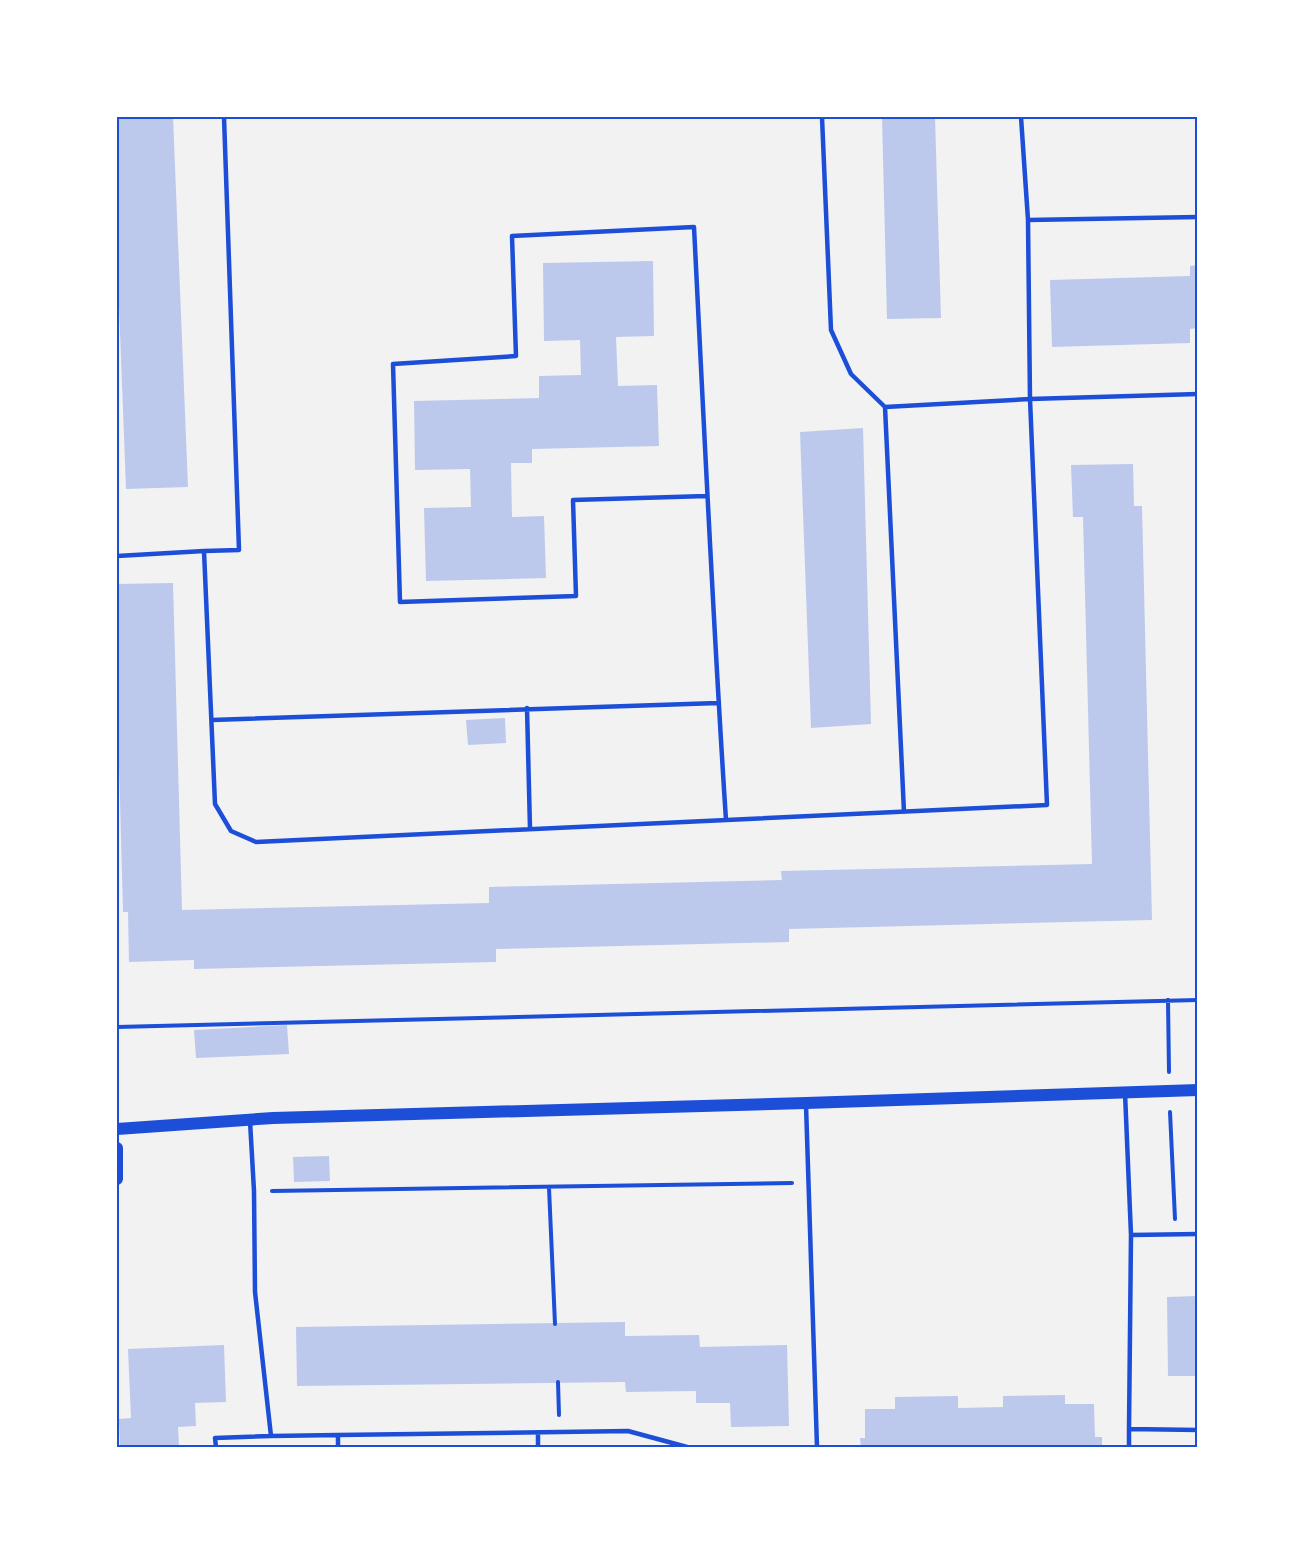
<svg xmlns="http://www.w3.org/2000/svg" width="1315" height="1564" font-family="Manrope,sans-serif">
  <style>
    .building { fill: #bdc9ec }
    .lines { fill: none; stroke-linecap: round; stroke-linejoin: round }
    .path { stroke: #1d4ed8; stroke-width: 4 }
    .service { stroke: #1d4ed8; stroke-width: 4.5 }
    .secondary { stroke: #1d4ed8; stroke-width: 12 }
    .neatline { fill: none; stroke: #1d4ed8; stroke-width: 2 }
  </style>
  <rect width="100%" height="100%" fill="#f2f2f2"/>
  <path class="building" d="M117,117H173L188,487L126,489L117,253Z
    M882,117H935L941,318L887,319Z
    M653,261L654,336L616,337L618,386L657,385L659,446L532,449V463H511L512,517L544,516L546,578L426,581L424,508L471,507L470,469L415,470L414,401L539,398V376L581,375L580,340L544,341L543,263Z
    M1198,265V328L1190,329V343L1052,347L1050,280L1190,276V266Z
    M863,428L871,724L811,728L800,432Z
    M1133,464L1134,506H1142L1152,920L789,929V942L496,949V962L194,969V960L129,962L128,912H123L117,689V584L173,583L182,910L489,903V887L782,880L781,871L1092,864L1083,517H1073L1071,465Z
    M505,718L506,743L468,745L466,720Z
    M287,1025L289,1054L196,1058L194,1030Z
    M329,1156L330,1181L294,1182L293,1157Z
    M1198,1296V1376H1168L1167,1297Z
    M625,1322V1336L699,1335L700,1347L787,1345L789,1426L731,1427L730,1403H696V1391L626,1392L625,1382L297,1386L296,1327Z
    M224,1345L226,1402L195,1403L196,1426L178,1427L179,1447H120L119,1419L131,1418L128,1349Z
    M1065,1395V1404H1094L1095,1437H1102V1447H861L860,1438H865V1409H895V1397L958,1396V1408L1003,1407V1396Z"/>
  <g class="lines">
    <path class="path" d="M1168,1000L1169,1072
      M117,1027L1198,1000
      M1170,1112L1175,1219
      M549,1188L555,1324
      M272,1191L792,1183
      M558,1382L559,1415"/>
    <path class="service" d="M822,117L831,330L851,374L885,407
      M1021,117L1028,220
      M707,496L573,500L576,596L400,602L393,364L516,356L512,236L694,227C704,425 713,623 726,820
      M204,551L239,550L224,117
      M117,556L204,551L215,804L231,831L256,842L1047,805L1030,399L1198,394
      M527,708L530,829
      M212,720L718,703
      M904,812L885,407L1030,399L1028,220L1198,217
      M1125,1093L1131,1235L1129,1429L1198,1430
      M806,1105L817,1447
      M250,1121L254,1191L255,1292L271,1436L338,1435V1447
      M1131,1235L1198,1234
      M1129,1429V1447
      M538,1433V1447
      M338,1435L628,1431L687,1447
      M216,1447L215,1438L271,1436"/>
    <path class="secondary" d="M117,1129L273,1118L806,1103L1198,1090
      M117,1148V1179"/>
  </g>
  <rect width="1315" height="1564" fill="none" stroke="#ffffff" stroke-width="237"/>
  <rect x="118" y="118" width="1078" height="1328" class="neatline"/>
</svg>
